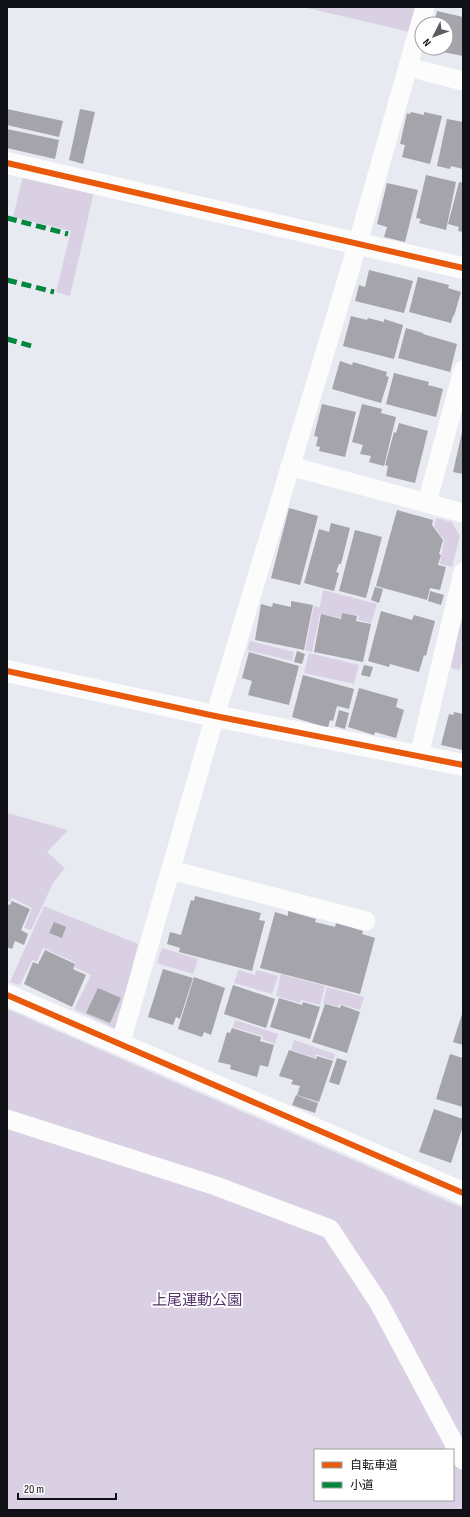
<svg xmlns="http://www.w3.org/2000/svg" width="470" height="1517" font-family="'Sofia Sans Condensed','Noto Sans JP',sans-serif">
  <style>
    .green { fill: #d9d0e3; fill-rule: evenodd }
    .building { fill: #a4a4aa }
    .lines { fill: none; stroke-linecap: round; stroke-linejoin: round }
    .lane { stroke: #fcfcfd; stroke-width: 19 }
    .street { stroke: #fcfcfd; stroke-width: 22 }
    .quiet { stroke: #00873e; stroke-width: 5; stroke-dasharray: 10 5; stroke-linecap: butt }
    .cycleway-casing { stroke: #fff; stroke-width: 8 }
    .cycleway { stroke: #e8590c; stroke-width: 6 }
    .labels { text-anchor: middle; stroke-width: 4; stroke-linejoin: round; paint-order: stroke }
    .park-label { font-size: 15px; fill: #553369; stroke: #fff }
  </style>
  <rect width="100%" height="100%" fill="#e8eaf2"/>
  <path class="green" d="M303,7H418L410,32Z
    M23,176L94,192L70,296L56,292L71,231L13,217Z
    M436,518L452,522L460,536L452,567L440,564L444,540L434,526Z
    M323,590L377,604L371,623L358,620L359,616L342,613L341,618L320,614L312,652L305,650L314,606L320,607Z
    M461,619H463V658L460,670L451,668Z
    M250,641L294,652L292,661L247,650Z
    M309,653L359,665L354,684L304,673Z
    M7,813L68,830L47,852L65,868L53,883L31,930L24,928L32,908L12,898L10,902L7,901Z
    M44,906L138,944L116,1029L74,1009L91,975L74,967L76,963L43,948L37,962L32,960L20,985L10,982Z
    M162,948L198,959L193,974L157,963Z
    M238,970L255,975L257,970L278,976L272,994L234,983Z
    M281,974L325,986L320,1005L301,1000L300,1003L276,996Z
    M327,987L364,997L360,1010L340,1004L338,1007L323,1003Z
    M7,1009L463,1208V1510H7ZM315,1450H453V1500H315Z
    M235,1020L278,1034L275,1044L262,1039L263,1036L233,1027Z
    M294,1040L335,1054L333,1060L316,1054L315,1058L291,1050Z"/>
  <path class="building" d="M437,11L463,17V56L433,50L434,48H446V24H434Z
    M7,109L63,121L59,137L7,125Z
    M80,109L95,112L83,164L69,160Z
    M411,112L424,115V112L442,116L430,164L402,157L405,145L400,144L407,113L410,114Z
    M447,119L463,122V169L451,166L450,169L437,166Z
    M7,129L59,140L55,159L7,148Z
    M426,175L456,182L446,230L419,223L421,219L416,218Z
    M459,182L463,183V232L458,231L459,227L448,224Z
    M387,183L418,190L405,242L384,237L387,227L377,224Z
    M369,270L413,281L404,313L355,301L359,285L365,287Z
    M418,277L449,285L448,288L461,292L454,316H453L451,323L409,312Z
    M351,316L367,320L368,318L384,322V319L403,325L394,359L343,346Z
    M406,328L423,333V334L457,344L450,372L398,358Z
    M340,361L352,365L353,362L387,372L386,376L389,377L381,403L332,389Z
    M394,373L429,382L428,385L443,389L436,417L386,404Z
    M322,404L356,412L345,457L319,451L320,447L316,446L318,437L314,436Z
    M362,404L382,409L381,413L396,417L384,466L369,462L371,456L360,454L363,445L352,442Z
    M399,423L428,431L415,483L386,476L388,466L385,465L394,432L396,433Z
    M462,432H463V474L453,472Z
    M289,508L318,516L300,585L271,578Z
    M397,510L433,520L432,525L443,540L439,554L441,555L438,565L446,567L440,590L430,588L427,600L376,586Z
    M331,523L350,528L341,564H339L336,572L339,573L334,591L304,583L319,529L329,532Z
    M355,530L382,537L366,598L339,591Z
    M375,587L383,589L379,603L371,600Z
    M430,591L444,595L441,605L428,601Z
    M291,601L313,605L304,650L255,640L261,604L272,607L273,603L291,607Z
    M381,611L412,620L414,615L435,621L426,656L424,655L419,672L390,664L389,667L368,661Z
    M342,613L357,616L356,621L371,624L363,662L314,652L321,614L341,619Z
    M297,651L305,654L302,664L294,662Z
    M249,652L299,666L289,705L248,695L252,681L242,678Z
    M364,665L373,667L370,677L361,675Z
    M303,675L354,689L349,709L337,706L333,721L330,720L328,728L292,717Z
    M359,688L398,699L396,707L404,710L396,738L375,732L374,735L348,727Z
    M339,710L349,713L345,729L335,726Z
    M454,712L463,714V750L441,745L449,714L453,715Z
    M195,896L261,913L259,920L265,921L252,971L179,952L180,948L167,944L170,932L181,935L191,900L194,901Z
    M12,901L30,909L21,930L28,934L24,945L15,941L12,949L7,947V904L10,905Z
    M288,911L316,919L315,922L335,927L336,923L363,931L362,934L375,938L360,994L260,968L275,912L288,916Z
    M54,922L66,927L62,938L49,933Z
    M45,950L75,964L73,969L86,975L72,1007L24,984L33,962L38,964Z
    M163,969L193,978L180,1019L176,1017L173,1025L148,1017Z
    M194,977L225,988L211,1035L204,1032L202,1037L178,1029Z
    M233,985L275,999L266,1028L224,1014Z
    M98,988L121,998L110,1023L86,1013Z
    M279,998L302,1005L303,1002L320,1007L310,1039L270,1027Z
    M325,1004L340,1008L341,1005L360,1012L347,1053L312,1042Z
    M463,1011V1045L453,1042Z
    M232,1028L261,1037L260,1041L274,1045L268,1067L260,1065L257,1077L230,1069L231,1065L218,1062L227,1032L230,1033Z
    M289,1050L316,1059L317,1056L333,1061L319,1102L297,1095L300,1086L291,1084L293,1080L279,1076Z
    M450,1054L463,1058V1107L436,1099Z
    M337,1058L347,1061L339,1085L329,1082Z
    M296,1095L318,1103L315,1113L292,1105Z
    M434,1109L463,1119V1126L451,1163L419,1152Z"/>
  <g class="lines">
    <path class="lane" d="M408,67L463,81
      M290,466L463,513
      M427,503L463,370
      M419,756L463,572
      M171,870L366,921
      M120,1045L215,716L354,256L425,7
      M7,1119L216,1186L330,1229L379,1303L463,1460"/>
    <path class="street" d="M7,163L463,268
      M7,671L215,716L463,765
      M7,995L463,1193"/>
    <path class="quiet" d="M7,218L68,234
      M7,280L54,292
      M7,339L35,347"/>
    <defs>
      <path id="cycleway" d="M7,163L463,268
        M7,671L215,716L463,765
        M7,995L463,1193"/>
    </defs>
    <use href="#cycleway" class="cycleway-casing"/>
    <use href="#cycleway" class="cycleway"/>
  </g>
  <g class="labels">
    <g class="park-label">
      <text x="197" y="1305">上尾運動公園</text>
    </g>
  </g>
  <rect width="470" height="1517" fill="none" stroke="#0f1116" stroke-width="16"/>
  <rect x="314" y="1449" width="140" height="52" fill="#ffffff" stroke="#9fa0a2"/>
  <rect x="322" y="1462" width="20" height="6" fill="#e8590c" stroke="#9fa0a2"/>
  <text x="350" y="1469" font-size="12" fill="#0f1116">自転車道</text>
  <rect x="322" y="1482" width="20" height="6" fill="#00873e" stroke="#9fa0a2"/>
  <text x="350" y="1489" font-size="12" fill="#0f1116">小道</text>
  <g transform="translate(434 36) rotate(228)"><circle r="19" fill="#ffffff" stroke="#9fa0a2"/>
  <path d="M0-3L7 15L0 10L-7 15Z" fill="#5b5d63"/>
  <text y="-6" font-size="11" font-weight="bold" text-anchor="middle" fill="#0f1116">N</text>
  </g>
  <path d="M18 1493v6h98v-6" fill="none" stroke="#0f1116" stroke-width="2"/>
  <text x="24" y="1493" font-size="12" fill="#0f1116" stroke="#ffffff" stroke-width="3" paint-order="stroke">20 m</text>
</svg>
